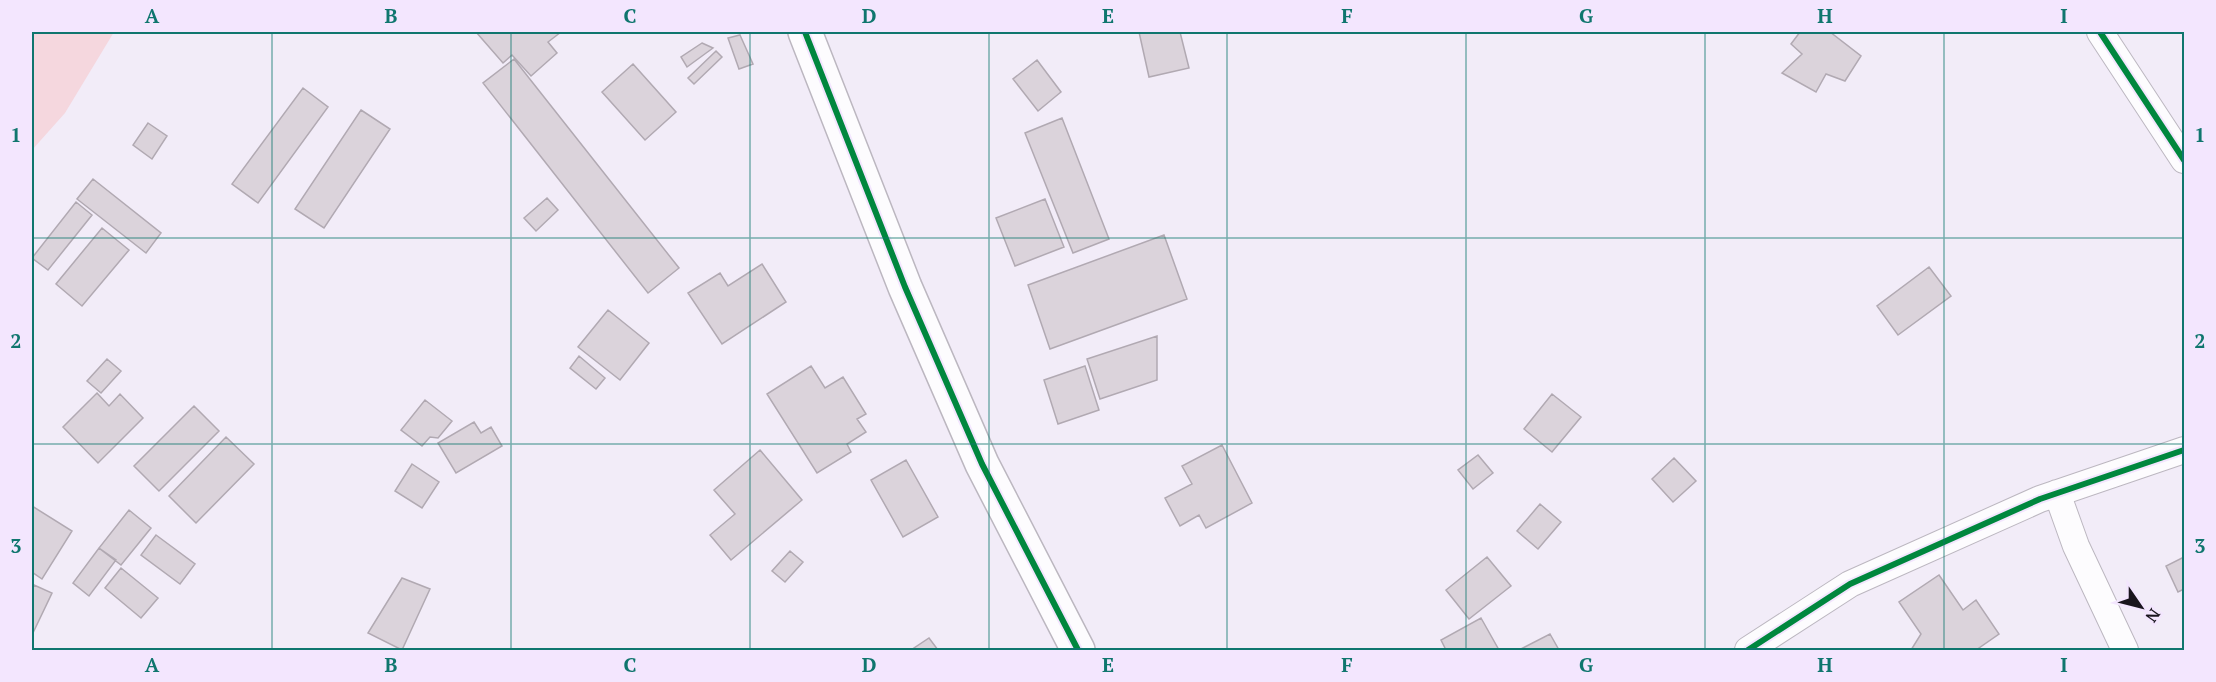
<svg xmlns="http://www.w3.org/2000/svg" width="2216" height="682" font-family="'PT Serif',serif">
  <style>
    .green { fill: #f5d7de }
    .building { fill: #dbd3db; stroke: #b1a9b2; stroke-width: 1.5 }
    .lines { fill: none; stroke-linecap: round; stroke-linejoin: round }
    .street-casing { stroke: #bcb7c0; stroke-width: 28 }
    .secondary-casing { stroke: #bcb7c0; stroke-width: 36 }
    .street { stroke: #fdfcfe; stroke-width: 26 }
    .secondary { stroke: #fdfcfe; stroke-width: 33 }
    .cycleway-casing { stroke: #f3e6fe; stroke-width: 10 }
    .cycleway { stroke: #00873e; stroke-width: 6 }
    .grid { fill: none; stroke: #0f766e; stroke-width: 1.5; stroke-opacity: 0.55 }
    .neatline { fill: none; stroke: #0f766e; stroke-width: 2 }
    .grid-label { font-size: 20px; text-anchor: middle; font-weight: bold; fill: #0f766e }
  </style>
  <rect width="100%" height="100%" fill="#f2ecf8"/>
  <path class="green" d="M32,32H114L65,113L32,150Z"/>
  <path class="building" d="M476,32H561L548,42L557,53L531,76L512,55L503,63Z
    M1139,32H1180L1189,68L1149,77Z
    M1800,32H1830L1861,56L1845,81L1826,74L1816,92L1782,73L1802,54L1791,44Z
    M740,35L753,64L739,69L728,38Z
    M702,43L713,48L687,67L681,57Z
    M716,51L722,57L694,84L688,78Z
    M514,59L679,268L648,293L483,83Z
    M1037,60L1061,92L1038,111L1013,79Z
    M633,64L676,112L645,140L602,92Z
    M303,88L328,107L258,203L232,184Z
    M361,110L390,129L324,228L295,209Z
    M1062,118L1109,239L1073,253L1025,133Z
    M148,123L167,136L152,159L133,145Z
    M93,179L161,233L146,253L77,199Z
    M547,198L558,210L536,231L524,218Z
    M1045,199L1064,247L1015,266L996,218Z
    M76,202L92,215L48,270L32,258Z
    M102,228L129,250L82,306L56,284Z
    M1164,235L1187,299L1050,349L1028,285Z
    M762,264L786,302L722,344L688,293L720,273L728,286Z
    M1929,267L1951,296L1898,335L1877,306Z
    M608,310L649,343L620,380L578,347Z
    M1157,336V380L1100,399L1087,359Z
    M579,356L605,378L596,389L570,368Z
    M107,359L121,371L101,393L87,381Z
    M811,366L825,388L843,377L866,414L857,419L866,432L847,444L851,452L817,473L767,394Z
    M1085,366L1099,410L1058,424L1044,380Z
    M97,393L109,406L120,394L143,418L98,463L63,427Z
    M1552,394L1581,417L1552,452L1524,429Z
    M425,400L452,421L438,438L430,437L422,446L401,430Z
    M194,406L219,431L159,491L134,466Z
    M474,422L481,433L491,427L502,446L456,473L438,443Z
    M226,437L254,464L196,523L169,496Z
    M1222,445L1252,503L1206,528L1199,515L1180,526L1165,498L1192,484L1182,466Z
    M760,450L802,500L731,560L710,535L735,514L714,490Z
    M1478,455L1493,473L1473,489L1458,470Z
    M1674,458L1696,481L1673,502L1652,479Z
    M906,460L938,517L903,537L871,480Z
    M412,464L439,482L422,508L395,491Z
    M1540,504L1561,522L1538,549L1517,531Z
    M32,506L72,531L42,579L32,572Z
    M129,510L151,528L121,565L99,548Z
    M156,535L195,564L180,584L141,555Z
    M99,548L116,560L89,596L73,583Z
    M790,551L803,562L785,582L772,571Z
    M1487,557L1511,586L1469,619L1446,590Z
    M2184,557V589L2178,592L2166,566Z
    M121,568L158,598L141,618L105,588Z
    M1939,575L1963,610L1976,600L1999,634L1976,650H1911L1921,634L1899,602Z
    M402,578L430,589L402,650L368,633Z
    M34,585L52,593L32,635V589Z
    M1481,618L1499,650H1446L1441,640Z
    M1550,634L1559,650H1519Z
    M929,638L938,650H911Z"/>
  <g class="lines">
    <defs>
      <path id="street" d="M2100,32L2184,160
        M2057,493L2076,546L2125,650
        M1748,650L1850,584L2040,499L2184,450"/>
      <path id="secondary" d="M805,32L905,287L982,464L1078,650"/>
    </defs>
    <use href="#street" class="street-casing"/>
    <use href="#secondary" class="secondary-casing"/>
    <use href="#street" class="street"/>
    <use href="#secondary" class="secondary"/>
    <defs>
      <path id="cycleway" d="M805,32L905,287L982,464L1078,650
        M2100,32L2184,160
        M1748,650L1850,584L2040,499L2184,450"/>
    </defs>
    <use href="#cycleway" class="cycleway-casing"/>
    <use href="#cycleway" class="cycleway"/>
  </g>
  <path class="grid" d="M272,32V650M511,32V650M750,32V650M989,32V650M1227,32V650M1466,32V650M1705,32V650M1944,32V650M32,238H2184M32,444H2184"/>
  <rect width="2216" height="682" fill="none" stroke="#f3e6fe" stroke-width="66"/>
  <g transform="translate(2141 607) rotate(125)" stroke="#f3e6fe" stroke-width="4.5" paint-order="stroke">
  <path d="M0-4.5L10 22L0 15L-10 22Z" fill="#19151d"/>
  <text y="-9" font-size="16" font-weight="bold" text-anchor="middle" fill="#19151d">N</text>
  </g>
  <rect x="33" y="33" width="2150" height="616" class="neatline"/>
  <g class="grid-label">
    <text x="152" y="23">A</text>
    <text x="391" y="23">B</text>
    <text x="630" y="23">C</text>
    <text x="869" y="23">D</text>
    <text x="1108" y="23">E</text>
    <text x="1347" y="23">F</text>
    <text x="1586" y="23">G</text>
    <text x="1825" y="23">H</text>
    <text x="2064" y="23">I</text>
    <text x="16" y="142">1</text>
    <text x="2200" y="142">1</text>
    <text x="16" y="348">2</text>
    <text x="2200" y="348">2</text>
    <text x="16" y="553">3</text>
    <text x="2200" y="553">3</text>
    <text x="152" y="672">A</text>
    <text x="391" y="672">B</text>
    <text x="630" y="672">C</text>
    <text x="869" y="672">D</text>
    <text x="1108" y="672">E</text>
    <text x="1347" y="672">F</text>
    <text x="1586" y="672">G</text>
    <text x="1825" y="672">H</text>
    <text x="2064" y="672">I</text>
  </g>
</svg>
